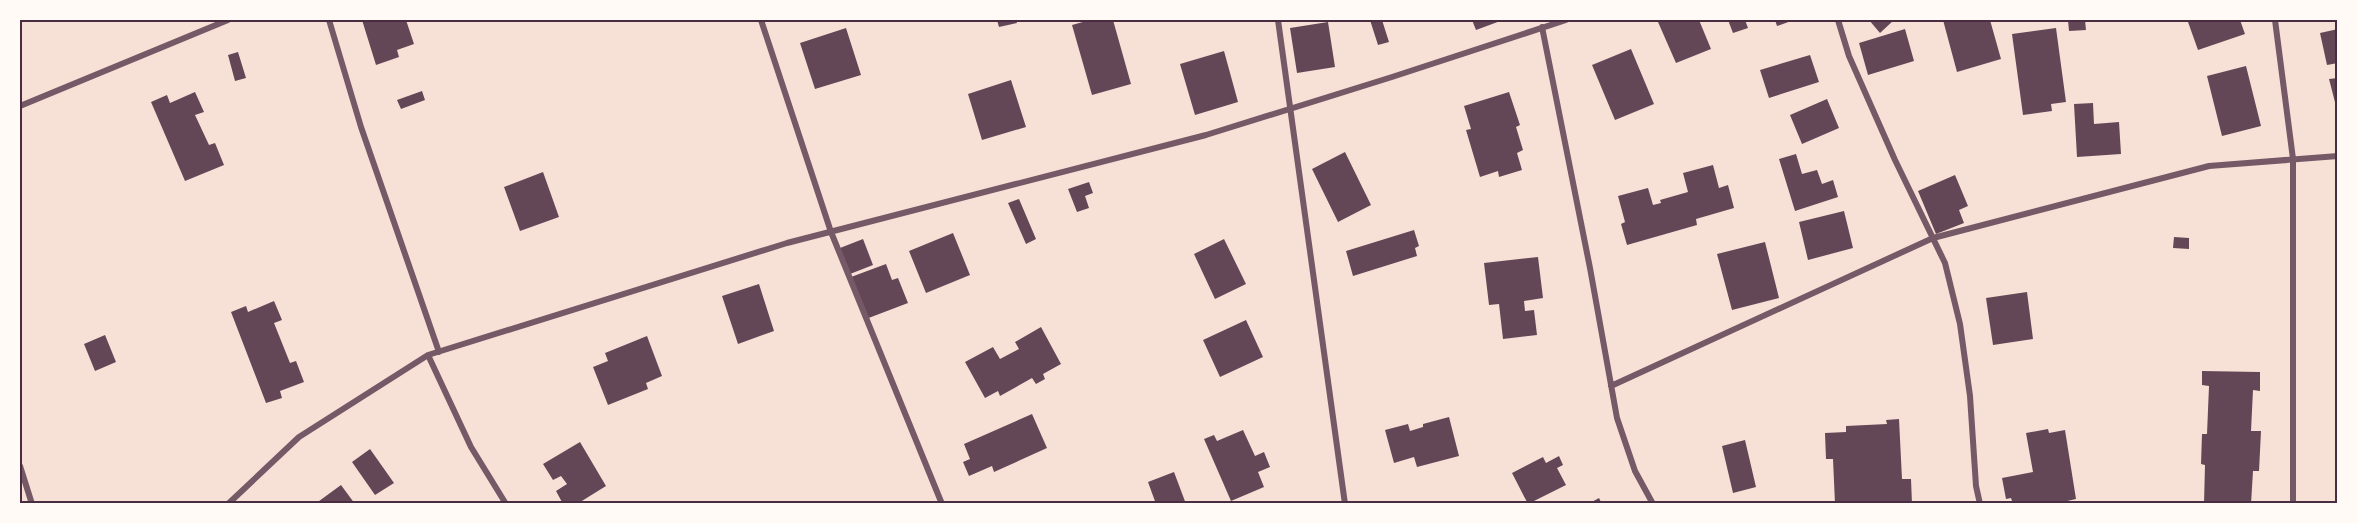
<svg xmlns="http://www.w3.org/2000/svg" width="2357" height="523" font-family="'DM Sans',sans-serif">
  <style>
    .building { fill: #644757 }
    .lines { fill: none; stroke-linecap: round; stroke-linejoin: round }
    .minor { stroke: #755966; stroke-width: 6 }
    .neatline { fill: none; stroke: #4a2c40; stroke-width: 2 }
  </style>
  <rect width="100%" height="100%" fill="#f7e1d7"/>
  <path class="building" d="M362,20H406L414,44L397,50L399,57L376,65Z
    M997,20H1016L1017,23L999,27Z
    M1090,20H1113L1131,84L1092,95L1072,25Z
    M1370,20H1382L1389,42L1378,45Z
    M1472,20H1503L1476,30Z
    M1664,20H1699L1711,49L1676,63L1658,22Z
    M1728,20H1745L1748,28L1733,33Z
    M1775,20H1794L1777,26Z
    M1869,20H1894L1880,33Z
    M1943,20H1990L2001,59L1957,72Z
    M2068,20H2085L2086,30L2069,31Z
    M2195,20H2240L2245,34L2198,50L2188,22Z
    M1328,22L1335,67L1297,73L1290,28Z
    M846,28L861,75L815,89L800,43Z
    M2056,28L2066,102L2051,104L2052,111L2023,115L2012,34Z
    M1905,29L1914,61L1868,75L1859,43Z
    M2338,29V63L2327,65L2320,33Z
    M1631,49L1654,104L1615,120L1592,65Z
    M1224,51L1238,102L1195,115L1180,64Z
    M238,52L246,78L235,81L228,55Z
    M1810,55L1819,82L1769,98L1760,70Z
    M2246,66L2261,126L2222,136L2207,76Z
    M2338,78V110H2337L2329,79Z
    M1011,80L1026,127L982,140L968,94Z
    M422,91L425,100L401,109L397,100Z
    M195,92L204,112L195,115L209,145L215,143L224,165L185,181L151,102L167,95L170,103Z
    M1509,92L1520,125L1516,127L1523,150L1517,153L1522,170L1499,177L1498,171L1480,177L1466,130L1471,129L1464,106Z
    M1827,99L1839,128L1802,144L1790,115Z
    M2093,103L2094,124L2119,122L2121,154L2077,157L2074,104Z
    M1345,152L1371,205L1338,222L1312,169Z
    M1796,154L1802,174L1817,170L1822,184L1833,180L1838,197L1795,211L1779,159Z
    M1713,165L1719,188L1728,185L1734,208L1696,219L1697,225L1627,245L1621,224L1625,222L1618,196L1648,188L1653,205L1661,203L1660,200L1688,192L1683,173Z
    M543,172L559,217L520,231L504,187Z
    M1955,175L1968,206L1959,210L1964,223L1936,234L1918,191Z
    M1089,182L1093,193L1085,196L1089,208L1077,212L1068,189Z
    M1019,199L1036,239L1026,244L1008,203Z
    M1844,211L1853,248L1808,260L1799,222Z
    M1414,230L1419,246L1415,248L1417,256L1353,276L1346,251Z
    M953,233L970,275L926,293L909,251Z
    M2174,237L2189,238V249L2173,248Z
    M863,239L873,265L850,274L840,248Z
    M1224,239L1246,284L1215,299L1194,254Z
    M1765,242L1779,298L1732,310L1717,254Z
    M1538,257L1543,298L1524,301L1525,311L1534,310L1537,335L1503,339L1499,304L1489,305L1484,263Z
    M886,264L892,280L898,278L908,303L866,319L851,277Z
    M2335,283H2338V301H2335Z
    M759,284L774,331L738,344L722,296Z
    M2027,292L2033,339L1993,345L1986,298Z
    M274,301L282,320L274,323L290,363L296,361L304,382L280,391L282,398L266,403L231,312L246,306L248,312Z
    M1246,320L1263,357L1220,377L1203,340Z
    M1041,327L1061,364L1043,374L1045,379L1036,384L1032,378L1000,396L998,391L985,398L965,362L993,347L1000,359L1019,349L1015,342Z
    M105,335L116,362L95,371L84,344Z
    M647,336L662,376L646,383L648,389L608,405L593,367L608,361L605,353Z
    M2202,371L2260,372V391L2253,390L2251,431H2261L2259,471H2253L2251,504H2204L2205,465L2201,464L2202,434H2207L2209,386L2202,385Z
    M1032,414L1047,448L994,472L992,466L969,476L963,462L970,459L964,444Z
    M1449,417L1459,456L1417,467L1414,457L1394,463L1385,430L1408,424L1410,431L1423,427V424Z
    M1899,419L1902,479H1911L1912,504H1835L1833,459H1826L1825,433L1846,432V426L1887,424L1886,420Z
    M2048,429L2049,433L2065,430L2076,499L2054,504H2013L2011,498L2006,499L2002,478L2033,472L2026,433Z
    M1243,430L1255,456L1264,452L1270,467L1258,472L1264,487L1231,501L1204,439L1214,435L1217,441Z
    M1745,440L1756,487L1733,493L1722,446Z
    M580,442L606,486L577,504H563L556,491L567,484L561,476L553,480L543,464Z
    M370,449L394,483L375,495L352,462Z
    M1559,456L1563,465L1557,468L1566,485L1528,504L1512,473L1543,457L1546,463Z
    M1174,472L1186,504H1156L1148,482Z
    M341,485L355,504H315Z
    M1599,498L1602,504H1588Z"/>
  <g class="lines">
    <path class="minor" d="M329,20L361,127L439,352
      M761,20L831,232L942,504
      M1278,20L1345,504
      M1838,20L1849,56L1895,160L1945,263L1960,324L1970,396L1976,486L1980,504
      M2275,20L2293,159V504
      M1542,27L1590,268L1617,418L1635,471L1653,504
      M20,106L228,20
      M428,355L471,447L506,504
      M1611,386L1933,238L2209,166L2338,156
      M20,466L32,504
      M228,504L299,437L428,355L787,243L1206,135L1392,77L1566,20"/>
  </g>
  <rect width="2357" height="523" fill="none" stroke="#fffaf5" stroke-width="42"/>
  <rect x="21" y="21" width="2315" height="481" class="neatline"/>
</svg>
